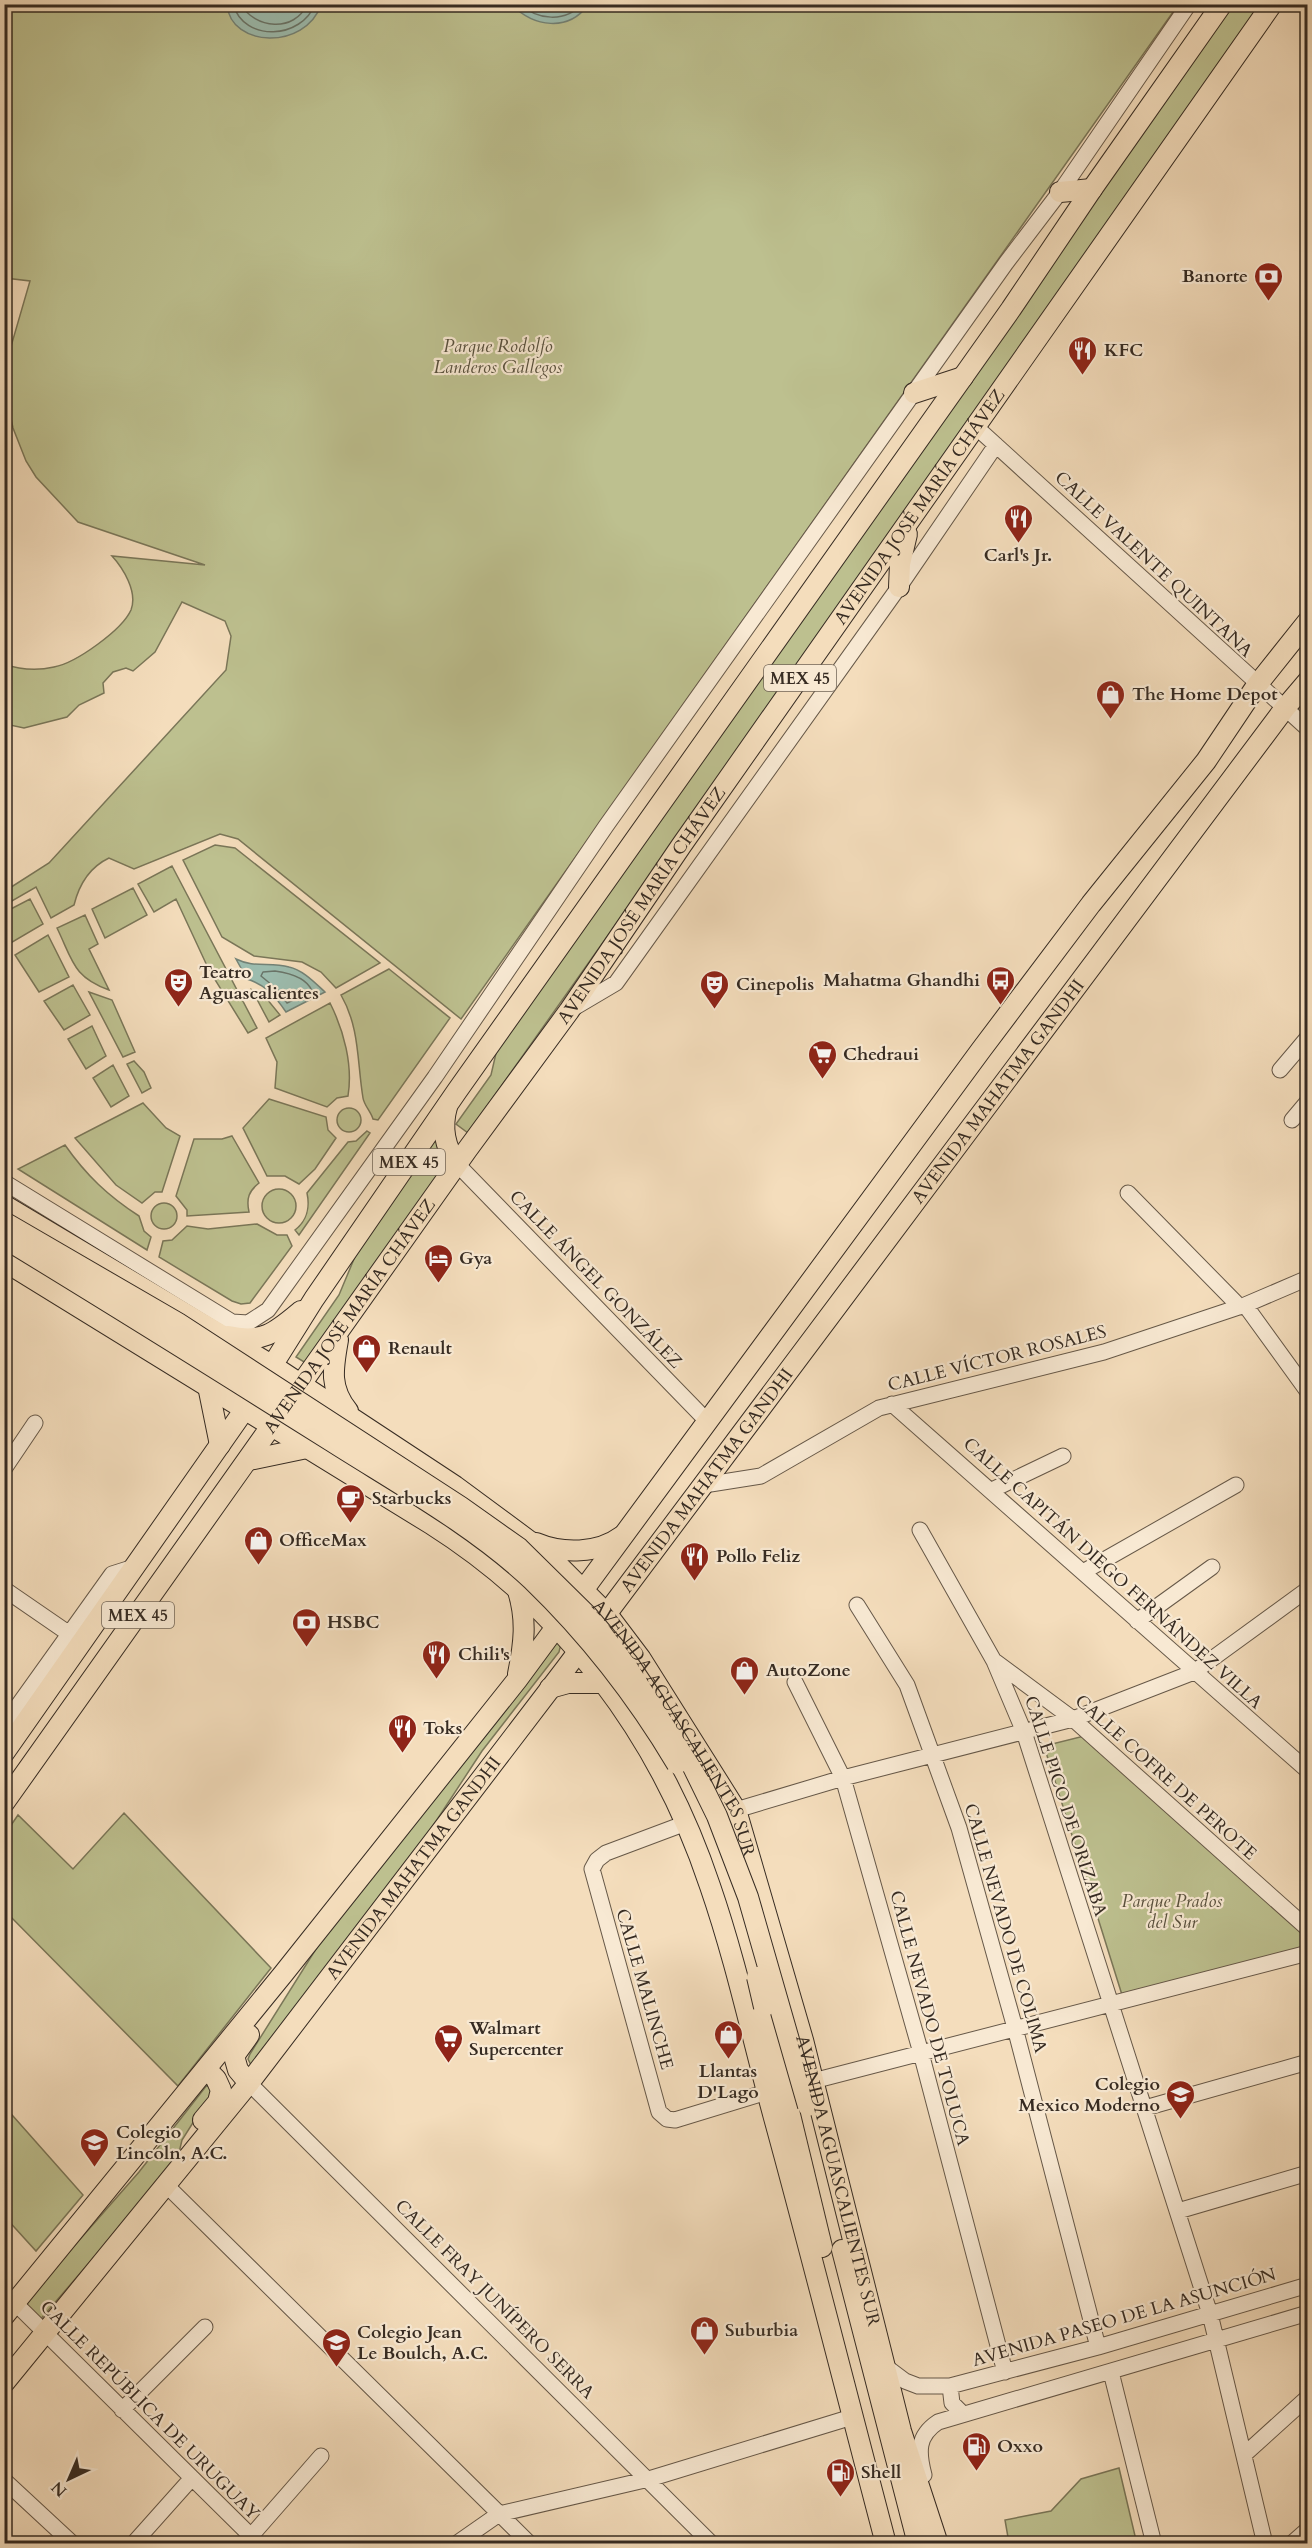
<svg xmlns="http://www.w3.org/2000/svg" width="1312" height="2548" font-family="Cardo,serif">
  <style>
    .green { fill: #bdc08f; stroke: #7a7658; stroke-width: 1.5 }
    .water { fill: #9cbcae; stroke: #738276; stroke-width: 1.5 }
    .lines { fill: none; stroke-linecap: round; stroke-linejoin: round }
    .shore { stroke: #697468; stroke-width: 1.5 }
    .minor-casing { stroke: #665848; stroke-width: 17 }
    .major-casing { stroke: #362b22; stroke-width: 22 }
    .minor { stroke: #f8e9d3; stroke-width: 15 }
    .major { stroke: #f4ddbc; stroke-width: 20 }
    .major-bridge-casing { stroke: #362b22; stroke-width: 22; stroke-linecap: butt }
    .major-bridge { stroke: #f4ddbc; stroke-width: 20 }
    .labels { text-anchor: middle; stroke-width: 4.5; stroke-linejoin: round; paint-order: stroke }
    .shield { fill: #f8e9d3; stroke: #706457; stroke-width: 1.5 }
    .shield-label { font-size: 16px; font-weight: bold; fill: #362b22 }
    .poi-label { font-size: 18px; font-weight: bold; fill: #362b22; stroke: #f8e9d3; text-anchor: start }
    .park-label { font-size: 18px; font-style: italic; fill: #58503d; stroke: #f8e9d3 }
    .street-label { font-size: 18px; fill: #362b22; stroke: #f8e9d3 }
  </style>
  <rect width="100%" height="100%" fill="#f4ddbc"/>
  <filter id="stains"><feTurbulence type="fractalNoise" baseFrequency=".00333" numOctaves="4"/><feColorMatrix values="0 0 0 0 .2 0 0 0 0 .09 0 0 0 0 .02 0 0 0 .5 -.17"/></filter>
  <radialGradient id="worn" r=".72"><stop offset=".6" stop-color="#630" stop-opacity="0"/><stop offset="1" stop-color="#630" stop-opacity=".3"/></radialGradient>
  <path class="green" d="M5,5H1178L461,1019L238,839L220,834L134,869L109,858C90,867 79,885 74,905L51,918L36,887L5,905V891L49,863L226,670L231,636L225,621L182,602L155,652L133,671L126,668L113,672L103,683L104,693L79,705L67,717L24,728L5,724L4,664C21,670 37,671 54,667C76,663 122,630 131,610C138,592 123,568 112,556L205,565L78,522L36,477L26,461L13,428L5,391V367L30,281L5,278Z
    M1227,5H1267L468,1133L456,1124L491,1075L500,1036Z
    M215,845L235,848L380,963L336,988L321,972L302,962L254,956L222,937L183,860Z
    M172,866L257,1028L248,1033L209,970L176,899L154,912L138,884Z
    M133,888L147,915L105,938L92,909Z
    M30,899L43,924L9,944L5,937V912Z
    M85,915L98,944L89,949L109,990C73,977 73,961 57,928Z
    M48,935L69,977L39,992L15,955Z
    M389,969L450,1018L378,1120L373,1119C371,1112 364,1105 363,1098C357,1062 360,1028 341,995Z
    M73,985L90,1015L64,1030L44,1001Z
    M252,990L267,999L280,1015L269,1022Z
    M89,992L112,1000L135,1052L123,1057Z
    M330,1003C344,1031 353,1065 348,1096L337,1098L327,1107L275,1088L277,1062L266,1038Z
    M92,1026L106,1056L86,1069L68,1039Z
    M134,1061L144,1072L151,1088L142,1093L127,1064Z
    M113,1065L129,1096L111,1107L93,1078Z
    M269,1099L326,1117L328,1130L336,1138L315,1169L299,1184L285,1176H267L243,1128Z
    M143,1103L166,1128L180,1136L162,1192H155L142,1203L116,1185L75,1138Z
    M337 1120a12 12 0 1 1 24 0a12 12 0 1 1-24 0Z
    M367,1131L370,1133L299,1235L295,1230C307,1221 310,1207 307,1193L348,1142L356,1141Z
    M432,1132L450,1168L309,1365L296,1357L339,1295L369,1223Z
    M232,1136L259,1183C249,1191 246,1198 249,1212L187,1216V1210L176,1196L194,1139H222Z
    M65,1145C86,1175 108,1196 139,1216L144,1231L151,1237L147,1250L18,1169Z
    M262 1206a17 17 0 1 1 34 0a17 17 0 1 1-34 0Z
    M151 1216a13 13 0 1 1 26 0a13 13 0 1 1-26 0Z
    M257,1224L277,1235H287L292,1246L250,1303L241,1304L232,1301L159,1257L163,1241L172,1240L187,1226L208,1229Z
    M552,1640L561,1644L559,1652L482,1751L423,1841L251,2065L248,2059L250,2054L321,1941Z
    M1084,1736L1307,1937V1951L1123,1998L1044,1746Z
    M124,1813L271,1968L178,2086L5,1911V1834L18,1815L73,1869Z
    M207,2085L213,2091L182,2140L177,2161L39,2321L24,2306L39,2286L139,2172Z
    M5,2107L83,2195L36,2251L5,2217Z
    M1119,2468L1136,2540L1124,2544L1009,2543L1005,2520L1051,2511L1081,2479Z"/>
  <path class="water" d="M227,5V4L321,5C305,50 231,48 227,5Z
    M512,5H588C568,32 534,27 512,5Z
    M236,959C254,968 270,962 289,967C303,970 315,983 325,992L286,1012C275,996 266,985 247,979Z"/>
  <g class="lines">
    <path class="shore" d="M233,4C244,43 302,39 315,4
      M241,4C254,29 295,33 307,4
      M521,4C536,20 566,23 581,4
      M275,971C289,973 307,978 312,991L287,1003L278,990L261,976L263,972Z"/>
    <defs>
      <path id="minor" d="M976,427L1308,729
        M572,1009L616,983L899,587L996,445
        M1280,1070L1308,1037
        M1292,1120L1308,1101
        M457,1164L707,1421
        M4,1182L232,1322L248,1323L268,1310L435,1077L606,826L1006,263L1060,192L1189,4
        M1128,1193L1240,1307
        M1245,1305L1308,1392
        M892,1404L1308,1771
        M4,1469L35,1423
        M704,1485L761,1476L879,1408L1104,1352L1245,1305L1308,1278
        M992,1490L1063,1456
        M920,1530L994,1661L1024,1732L1210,2314L1265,2544
        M1083,1572L1236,1485
        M4,1589L68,1633
        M857,1605L907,1685L959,1828L1015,2028L1098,2347
        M1137,1621L1212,1567
        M996,1662L1073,1719L1308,1929
        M795,1682L843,1778L921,2053L1005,2372
        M4,1725L112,1574L134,1567
        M736,1810L843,1778L1073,1719L1194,1672L1308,1589
        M686,1823L606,1853L597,1860L592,1869L659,2112L667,2119L675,2120L767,2092
        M813,2081L1308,1953
        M249,2083L712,2544
        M1145,2108L1308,2062
        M166,2185L530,2544
        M1178,2211L1308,2173
        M15,2303L259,2544
        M885,2366L905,2381L918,2386H950L1098,2347L1308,2285
        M1111,2372L1154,2544
        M950,2386L952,2403L963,2414
        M122,2410L205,2327
        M1245,2454L1308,2397
        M924,2475C918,2452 917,2436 938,2422L1308,2313
        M4,2480L73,2544
        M251,2536L321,2456
        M133,2544L191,2479
        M456,2544L499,2514L649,2479L852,2417
        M1291,2544L1308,2529"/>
      <g id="major">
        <path d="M1060,192L1092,189"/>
        <path d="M914,393L963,377"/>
        <path d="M899,587L900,564L907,534"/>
        <path d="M447,1107C441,1128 445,1147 457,1164"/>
        <path id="s1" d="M4,1205L273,1366L455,1486L528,1540L561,1568L607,1614L641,1659L736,1810L803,2040L901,2431L938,2544"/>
        <path d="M4,1261L431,1524C565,1609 660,1736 710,1886C737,1964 754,2046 776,2125C814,2264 849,2404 886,2544"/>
        <path d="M228,1336C263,1344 276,1332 301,1311"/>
        <path d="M338,1340C333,1368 329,1388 348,1411"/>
        <path d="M208,1386L220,1445"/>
        <path d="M249,1460L307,1448"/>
        <path d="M536,1543C562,1554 598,1554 622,1536"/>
        <path d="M518,1591C527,1620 524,1644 518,1674"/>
        <path d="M550,1688L568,1683H606"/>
        <path d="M4,1753L245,1409L314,1299L457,1091L1011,309L1092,189L1222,4"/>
        <path id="s2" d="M4,1803L467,1150L569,1011L681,846L1272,4"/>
        <path d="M764,2007L822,2247"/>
        <path d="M249,2083L238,2070L234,2056L249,2035"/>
        <path d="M203,2120L218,2102L221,2090L216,2079L206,2069"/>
        <path d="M842,2250L918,2544"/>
        <path d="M4,2316L284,1973L517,1680L981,1050L1091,904L1206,761L1257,685L1308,621"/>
        <path id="s3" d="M4,2383L249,2083L566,1668L1285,708L1308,681"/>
      </g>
    </defs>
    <use href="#minor" class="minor-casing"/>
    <use href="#major" class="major-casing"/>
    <use href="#minor" class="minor"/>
    <use href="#major" class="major"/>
    <defs>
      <path id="major-bridge" d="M4,1222L178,1323L461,1507L519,1548L587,1615L628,1663L651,1697L693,1767L717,1816L748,1897L808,2106
        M4,1238C114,1305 223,1373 331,1441C397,1483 475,1526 532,1580C589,1635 637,1697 677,1764
        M757,1977L764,2007"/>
    </defs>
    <use href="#major-bridge" class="major-bridge-casing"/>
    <use href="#major-bridge" class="major-bridge"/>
  </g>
  <defs>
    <symbol id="bank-pin" viewBox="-11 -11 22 30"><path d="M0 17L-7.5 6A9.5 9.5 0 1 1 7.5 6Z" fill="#8f2418" stroke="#f8e9d3"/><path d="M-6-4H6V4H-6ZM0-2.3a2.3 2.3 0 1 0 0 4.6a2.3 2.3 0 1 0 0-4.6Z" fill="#fff"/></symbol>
    <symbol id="restaurant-pin" viewBox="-11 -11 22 30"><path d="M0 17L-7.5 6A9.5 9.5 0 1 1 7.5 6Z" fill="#8f2418" stroke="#f8e9d3"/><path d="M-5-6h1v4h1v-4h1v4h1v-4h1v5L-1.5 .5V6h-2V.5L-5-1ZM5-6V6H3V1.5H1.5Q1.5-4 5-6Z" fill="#fff"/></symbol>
    <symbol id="shop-pin" viewBox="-11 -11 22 30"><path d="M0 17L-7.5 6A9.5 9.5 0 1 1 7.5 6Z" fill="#8f2418" stroke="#f8e9d3"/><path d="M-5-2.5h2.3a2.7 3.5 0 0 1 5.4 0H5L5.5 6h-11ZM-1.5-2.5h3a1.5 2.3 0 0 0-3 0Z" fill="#fff"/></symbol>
    <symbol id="bus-pin" viewBox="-11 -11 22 30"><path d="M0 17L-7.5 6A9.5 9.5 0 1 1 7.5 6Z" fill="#8f2418" stroke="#f8e9d3"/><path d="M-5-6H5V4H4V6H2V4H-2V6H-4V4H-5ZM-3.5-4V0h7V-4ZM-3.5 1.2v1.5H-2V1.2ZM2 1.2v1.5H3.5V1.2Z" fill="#fff"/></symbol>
    <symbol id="theatre-pin" viewBox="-11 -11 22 30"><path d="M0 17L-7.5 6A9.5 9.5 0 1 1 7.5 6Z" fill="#8f2418" stroke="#f8e9d3"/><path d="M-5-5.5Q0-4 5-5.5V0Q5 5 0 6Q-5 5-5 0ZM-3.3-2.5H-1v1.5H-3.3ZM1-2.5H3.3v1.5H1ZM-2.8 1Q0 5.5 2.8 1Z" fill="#fff"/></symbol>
    <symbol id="supermarket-pin" viewBox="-11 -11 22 30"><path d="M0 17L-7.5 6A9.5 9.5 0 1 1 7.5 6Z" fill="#8f2418" stroke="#f8e9d3"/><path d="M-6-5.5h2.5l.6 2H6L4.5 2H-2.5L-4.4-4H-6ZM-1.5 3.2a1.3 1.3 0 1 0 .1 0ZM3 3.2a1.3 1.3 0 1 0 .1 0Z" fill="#fff"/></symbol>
    <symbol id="hotel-pin" viewBox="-11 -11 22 30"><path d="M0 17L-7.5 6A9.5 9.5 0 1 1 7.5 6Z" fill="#8f2418" stroke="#f8e9d3"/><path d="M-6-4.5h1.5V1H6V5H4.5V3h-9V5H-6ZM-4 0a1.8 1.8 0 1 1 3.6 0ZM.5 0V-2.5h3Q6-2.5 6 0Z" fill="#fff"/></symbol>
    <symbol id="cafe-pin" viewBox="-11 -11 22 30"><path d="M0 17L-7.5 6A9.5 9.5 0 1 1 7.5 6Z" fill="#8f2418" stroke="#f8e9d3"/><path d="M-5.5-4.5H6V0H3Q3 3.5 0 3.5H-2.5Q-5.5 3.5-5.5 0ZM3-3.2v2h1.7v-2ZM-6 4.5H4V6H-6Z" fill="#fff"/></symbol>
    <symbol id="school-pin" viewBox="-11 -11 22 30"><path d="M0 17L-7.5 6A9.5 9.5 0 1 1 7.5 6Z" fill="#8f2418" stroke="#f8e9d3"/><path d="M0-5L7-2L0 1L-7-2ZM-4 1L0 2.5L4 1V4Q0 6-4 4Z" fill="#fff"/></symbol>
    <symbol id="university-pin" viewBox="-11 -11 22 30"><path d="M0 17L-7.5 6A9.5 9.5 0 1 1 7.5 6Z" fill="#8f2418" stroke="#f8e9d3"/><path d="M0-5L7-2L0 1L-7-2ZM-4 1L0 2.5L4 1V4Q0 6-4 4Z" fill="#fff"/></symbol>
    <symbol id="fuel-pin" viewBox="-11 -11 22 30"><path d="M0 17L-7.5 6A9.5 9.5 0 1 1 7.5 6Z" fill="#8f2418" stroke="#f8e9d3"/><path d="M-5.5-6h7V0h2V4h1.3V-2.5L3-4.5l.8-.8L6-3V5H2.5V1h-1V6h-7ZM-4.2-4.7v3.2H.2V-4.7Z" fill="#fff"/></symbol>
  </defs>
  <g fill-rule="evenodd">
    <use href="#bank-pin" x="1252" y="260" width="33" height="45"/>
    <use href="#restaurant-pin" x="1066" y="334" width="33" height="45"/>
    <use href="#restaurant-pin" x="1002" y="502" width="33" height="45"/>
    <use href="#shop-pin" x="1094" y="678" width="33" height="45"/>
    <use href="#bus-pin" x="984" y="964" width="33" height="45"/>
    <use href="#theatre-pin" x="162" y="966" width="33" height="45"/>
    <use href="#theatre-pin" x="698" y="968" width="33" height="45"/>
    <use href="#supermarket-pin" x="806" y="1038" width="33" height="45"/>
    <use href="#hotel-pin" x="422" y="1242" width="33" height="45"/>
    <use href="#shop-pin" x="350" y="1332" width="33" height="45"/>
    <use href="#cafe-pin" x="334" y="1482" width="33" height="45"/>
    <use href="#shop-pin" x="242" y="1524" width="33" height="45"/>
    <use href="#restaurant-pin" x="678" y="1540" width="33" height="45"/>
    <use href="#bank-pin" x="290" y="1606" width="33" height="45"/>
    <use href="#restaurant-pin" x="420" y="1638" width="33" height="45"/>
    <use href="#shop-pin" x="728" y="1654" width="33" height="45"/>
    <use href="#restaurant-pin" x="386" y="1712" width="33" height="45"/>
    <use href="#shop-pin" x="712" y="2018" width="33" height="45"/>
    <use href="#supermarket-pin" x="432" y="2022" width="33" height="45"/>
    <use href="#school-pin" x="1164" y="2078" width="33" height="45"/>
    <use href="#university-pin" x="78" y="2126" width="33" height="45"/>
    <use href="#shop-pin" x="688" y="2314" width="33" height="45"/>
    <use href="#school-pin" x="320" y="2326" width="33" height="45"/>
    <use href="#fuel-pin" x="960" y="2430" width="33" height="45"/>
    <use href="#fuel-pin" x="824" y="2456" width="33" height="45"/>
  </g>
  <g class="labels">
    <g class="shield">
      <rect x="764" y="665" width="72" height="26" rx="4.5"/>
      <rect x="373" y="1149" width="72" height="26" rx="4.5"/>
      <rect x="102" y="1602" width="72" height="26" rx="4.5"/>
    </g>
    <g class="shield-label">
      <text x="800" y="684">MEX 45</text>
      <text x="409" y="1168">MEX 45</text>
      <text x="138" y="1621">MEX 45</text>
    </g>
    <g class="poi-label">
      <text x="1248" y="282" text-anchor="end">Banorte</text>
      <text x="1104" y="356">KFC</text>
      <text x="1018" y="561" text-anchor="middle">Carl's Jr.</text>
      <text x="1132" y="700">The Home Depot</text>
      <text x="199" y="978">Teatro<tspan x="199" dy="21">Aguascalientes</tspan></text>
      <text x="980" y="986" text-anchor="end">Mahatma Ghandhi</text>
      <text x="736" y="990">Cinepolis</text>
      <text x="843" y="1060">Chedraui</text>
      <text x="459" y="1264">Gya</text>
      <text x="388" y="1354">Renault</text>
      <text x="372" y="1504">Starbucks</text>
      <text x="279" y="1546">OfficeMax</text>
      <text x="716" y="1562">Pollo Feliz</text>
      <text x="327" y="1628">HSBC</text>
      <text x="458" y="1660">Chili's</text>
      <text x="766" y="1676">AutoZone</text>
      <text x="423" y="1734">Toks</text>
      <text x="469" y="2034">Walmart<tspan x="469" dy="21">Supercenter</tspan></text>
      <text x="728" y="2077" text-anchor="middle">Llantas<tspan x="728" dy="21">D'Lago</tspan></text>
      <text x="1160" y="2090" text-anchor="end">Colegio<tspan x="1160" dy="21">Mexico Moderno</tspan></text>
      <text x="116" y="2138">Colegio<tspan x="116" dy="21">Lincoln, A.C.</tspan></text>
      <text x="725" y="2336">Suburbia</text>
      <text x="357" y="2338">Colegio Jean<tspan x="357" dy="21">Le Boulch, A.C.</tspan></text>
      <text x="997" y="2452">Oxxo</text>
      <text x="861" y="2478">Shell</text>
    </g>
    <g class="park-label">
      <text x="498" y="352">Parque Rodolfo<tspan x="498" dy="21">Landeros Gallegos</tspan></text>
      <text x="1172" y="1907">Parque Prados<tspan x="1172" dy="21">del Sur</tspan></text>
    </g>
    <g class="street-label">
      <text dy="6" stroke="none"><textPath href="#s2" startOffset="1587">AVENIDA JOSÉ MARÍA CHÁVEZ</textPath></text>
      <text transform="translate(1154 564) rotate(43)" y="6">CALLE VALENTE QUINTANA</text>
      <text dy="6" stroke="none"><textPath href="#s2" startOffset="1101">AVENIDA JOSÉ MARÍA CHÁVEZ</textPath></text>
      <text dy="6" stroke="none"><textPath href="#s3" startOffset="1630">AVENIDA MAHATMA GANDHI</textPath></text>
      <text transform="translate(596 1279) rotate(46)" y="6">CALLE ÁNGEL GONZÁLEZ</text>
      <text dy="6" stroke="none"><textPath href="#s2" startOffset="597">AVENIDA JOSÉ MARÍA CHÁVEZ</textPath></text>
      <text transform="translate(997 1358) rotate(-14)" y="6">CALLE VÍCTOR ROSALES</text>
      <text dy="6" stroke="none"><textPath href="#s3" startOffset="1144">AVENIDA MAHATMA GANDHI</textPath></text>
      <text transform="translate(1113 1573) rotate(42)" y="6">CALLE CAPITÁN DIEGO FERNÁNDEZ VILLA</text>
      <text dy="6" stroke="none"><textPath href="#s1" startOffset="864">AVENIDA AGUASCALIENTES SUR</textPath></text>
      <text transform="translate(1166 1777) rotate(42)" y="6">CALLE COFRE DE PEROTE</text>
      <text transform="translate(1066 1806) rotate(72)" y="6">CALLE PICO DE ORIZABA</text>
      <text dy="6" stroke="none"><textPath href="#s3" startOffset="658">AVENIDA MAHATMA GANDHI</textPath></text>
      <text transform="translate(1006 1928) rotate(74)" y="6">CALLE NEVADO DE COLIMA</text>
      <text transform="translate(645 1989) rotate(74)" y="6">CALLE MALINCHE</text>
      <text transform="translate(930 2018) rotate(75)" y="6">CALLE NEVADO DE TOLUCA</text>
      <text dy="6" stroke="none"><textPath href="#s1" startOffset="1350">AVENIDA AGUASCALIENTES SUR</textPath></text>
      <text transform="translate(495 2299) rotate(45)" y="6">CALLE FRAY JUNÍPERO SERRA</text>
      <text transform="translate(1124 2317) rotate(-16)" y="6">AVENIDA PASEO DE LA ASUNCIÓN</text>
      <text transform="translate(150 2410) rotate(45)" y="6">CALLE REPÚBLICA DE URUGUAY</text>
    </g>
  </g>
  <rect width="1312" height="2548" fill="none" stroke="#f4ddbc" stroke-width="24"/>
  <rect x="6" y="6" width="1300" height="2536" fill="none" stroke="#362b22" stroke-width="3"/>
  <rect x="12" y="12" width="1288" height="2524" fill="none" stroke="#362b22" stroke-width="1.5"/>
  <g transform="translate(69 2479) rotate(224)" stroke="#f8e9d3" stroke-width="4.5" paint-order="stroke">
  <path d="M0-4.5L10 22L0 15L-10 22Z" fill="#362b22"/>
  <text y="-9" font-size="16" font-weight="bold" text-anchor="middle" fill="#362b22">N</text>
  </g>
  <rect width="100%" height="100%" filter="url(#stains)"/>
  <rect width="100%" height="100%" fill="url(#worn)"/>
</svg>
